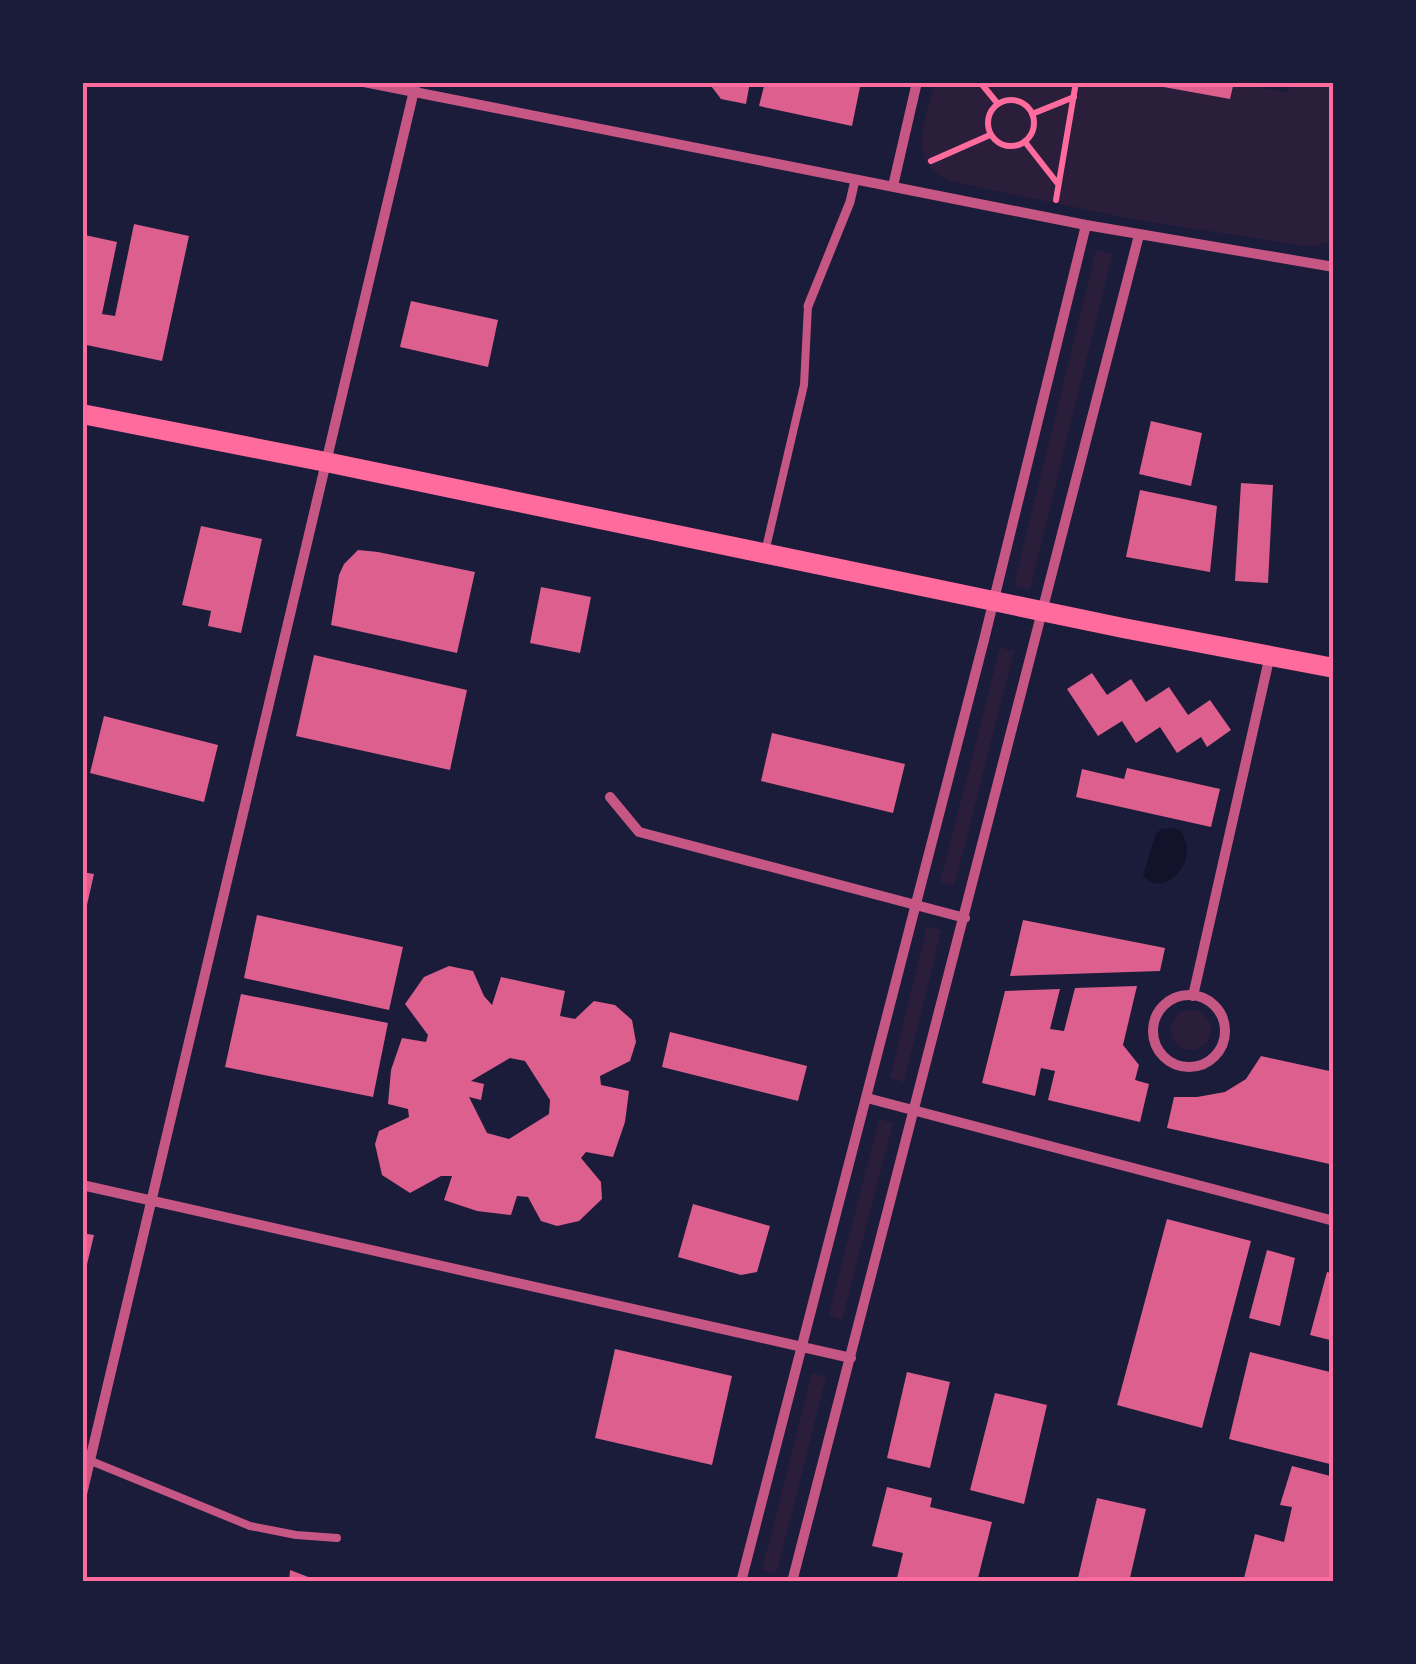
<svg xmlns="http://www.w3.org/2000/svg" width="1416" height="1664" font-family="'Noto Sans',sans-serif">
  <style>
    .green { fill: #2a1e3b }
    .water { fill: #12122b }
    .building { fill: #dd5f8e; fill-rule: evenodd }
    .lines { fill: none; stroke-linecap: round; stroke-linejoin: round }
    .path { stroke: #ff6b9d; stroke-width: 6 }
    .service { stroke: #c65784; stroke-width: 8 }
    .pedestrian { stroke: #c65784; stroke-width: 9 }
    .minor { stroke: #c65784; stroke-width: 10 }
    .secondary { stroke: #ff6b9d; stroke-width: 20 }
    .neatline { fill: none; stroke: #ff6b9d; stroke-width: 4 }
  </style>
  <rect width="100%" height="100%" fill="#1b1b3a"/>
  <path class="green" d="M1236,82L1287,93L1291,83H1333L1332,241L1312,247L1131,219L954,182C903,165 926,122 934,83Z
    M1096,250L1112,254L1030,590L1014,586Z
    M1001,645L1002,648L1013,651L1015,648L954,886L940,882Z
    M927,926L941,930L904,1082L890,1078Z
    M1171 1030a20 20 0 1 1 40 0a20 20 0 1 1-40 0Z
    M879,1119L893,1123L842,1320L829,1316Z
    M812,1373L826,1377L776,1574L762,1570Z"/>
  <path class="water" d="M1173,828L1182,832C1184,838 1187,843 1187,848C1188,872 1161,897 1143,875L1156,833L1162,829Z"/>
  <path class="building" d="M708,82H750L746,104L721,99Z
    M765,82H861L852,126L759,106Z
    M1147,82H1215L1233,86L1230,99L1147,84Z
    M134,224L189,236L162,361L82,344V247L85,235L117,242L102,314L115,316Z
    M411,301L498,320L488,367L400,347Z
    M1151,421L1202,433L1191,486L1139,474Z
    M1241,483L1273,485L1268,583L1235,581Z
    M1140,490L1217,506L1210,572L1126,557Z
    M201,526L262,539L241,633L208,626L211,611L182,605Z
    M358,550L378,552L475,572L457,653L331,625L339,575L344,564Z
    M541,587L591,597L580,653L530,643Z
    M314,655L467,690L450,770L296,736Z
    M1092,673L1107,695L1131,679L1146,702L1169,687L1188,715L1210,700L1231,730L1207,747L1201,737L1177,753L1160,727L1136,743L1122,721L1098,736L1067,689Z
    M104,716L218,745L204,802L90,773Z
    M772,733L905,764L893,813L761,781Z
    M1127,768L1220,789L1211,827L1076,797L1082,769L1124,779Z
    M82,872L94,874L84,918H82Z
    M257,915L403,947L389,1010L244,978Z
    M1023,920L1165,948L1160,971L1010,976Z
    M449,966L473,971L484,996L492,1005L501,977L565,991L560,1016L575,1019L594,1001L615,1005L632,1020L636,1042L630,1061L600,1076L601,1085L629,1091L625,1122L613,1157L586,1152L581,1158L601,1182L602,1199L579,1221L557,1226L541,1221L528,1197L517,1196L511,1215L477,1211L444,1200L452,1176H441L410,1193L382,1175L375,1144L379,1131L409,1117L408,1109L388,1104L391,1070L402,1038L426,1042L428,1035L405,1004L424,977ZM510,1058L525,1061L550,1100L549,1114L509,1139L487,1133L469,1097L481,1100L484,1084L471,1081Z
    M1137,986L1123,1045L1139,1065L1135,1080L1149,1084L1140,1122L1048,1100L1055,1071L1041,1068L1035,1096L982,1083L1005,991L1060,989L1050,1029L1064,1031L1075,988Z
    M241,994L388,1023L373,1097L225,1067Z
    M670,1032L807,1066L798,1101L662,1067Z
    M1261,1056L1334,1072V1165L1167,1128L1174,1097H1197L1225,1092L1246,1079Z
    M693,1204L770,1226L757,1272L741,1275L678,1257Z
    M1167,1219L1251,1241L1202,1428L1117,1405Z
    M82,1233L94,1235L84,1277H82Z
    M1267,1250L1295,1258L1280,1326L1249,1318Z
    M1327,1272L1334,1274V1341L1310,1335Z
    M615,1349L732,1376L712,1465L595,1438Z
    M1250,1352L1334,1373V1465L1229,1439Z
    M907,1372L950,1382L930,1468L887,1458Z
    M995,1393L1047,1405L1024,1504L970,1490Z
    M1292,1466L1334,1477V1582H1243L1255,1534L1284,1542L1292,1507L1280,1505Z
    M887,1487L932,1498L930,1507L992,1522L977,1582H896L903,1553L872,1546Z
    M1097,1498L1146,1509L1129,1582H1077Z
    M290,1570L319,1581V1582H289Z"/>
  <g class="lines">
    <path class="path" d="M980,82L998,104
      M988 123a23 23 0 1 1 46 0a23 23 0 1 1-46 0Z
      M1032,114L1074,97
      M1025,142L1058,184
      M931,161L990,135
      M1056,200L1076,82"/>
    <path class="service" d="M765,552L804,385L808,306
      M91,1461L250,1526L296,1535L337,1538"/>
    <path class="pedestrian" d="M808,306L850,202L855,180"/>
    <path class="minor" d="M364,82L1086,225L1334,267
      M893,186L917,82
      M610,797L639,832L965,918
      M1153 1031a36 36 0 1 1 72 0a36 36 0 1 1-72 0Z
      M1193,996L1270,655
      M867,1098L1334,1221
      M82,1185L851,1358
      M82,1494L416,82
      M741,1582L984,640L1086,225
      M792,1582L1139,235"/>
    <path class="secondary" d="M82,414L326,462L1123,628L1334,668"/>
  </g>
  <rect width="1416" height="1664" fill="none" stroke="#1b1b3a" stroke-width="170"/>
  <rect x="85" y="85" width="1246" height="1494" class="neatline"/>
</svg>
